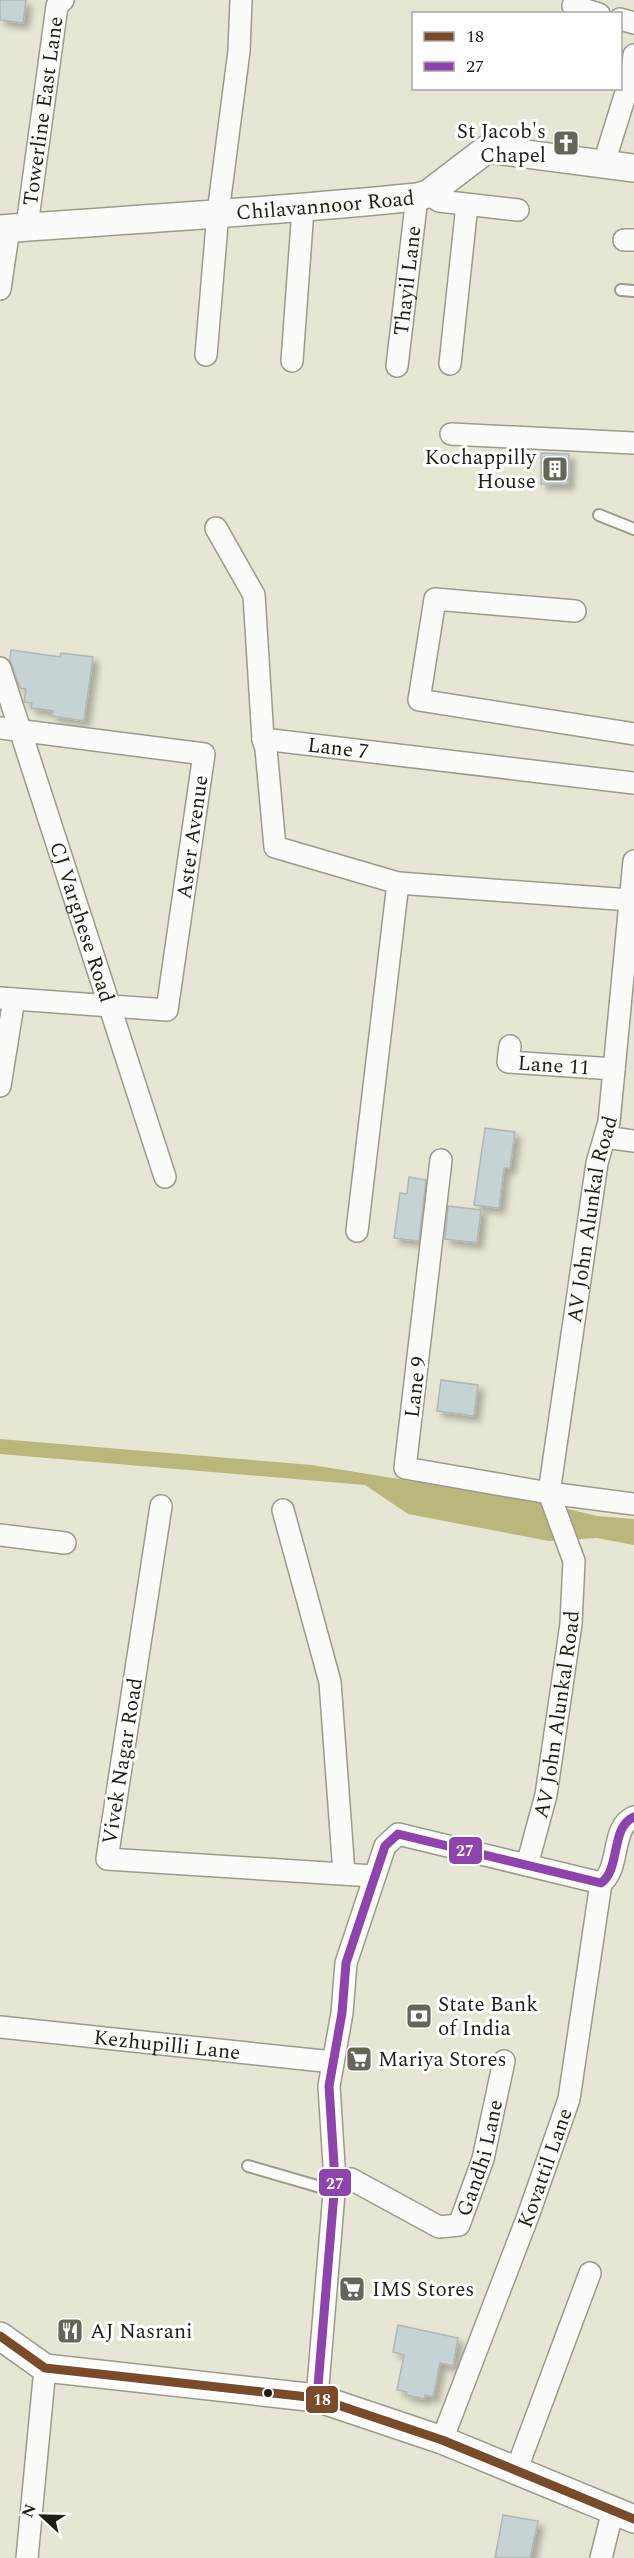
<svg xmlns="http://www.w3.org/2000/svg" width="634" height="2558" font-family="Spectral,serif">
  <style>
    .water { fill: #bab77c }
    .building { fill: #c6d3d5; stroke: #b1b6b2; stroke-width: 1.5; filter: url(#shadow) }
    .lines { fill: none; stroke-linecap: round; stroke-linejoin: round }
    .service-casing { stroke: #9b9a8c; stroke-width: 14 }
    .minor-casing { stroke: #9b9a8c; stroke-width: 24 }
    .tertiary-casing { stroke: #9b9a8c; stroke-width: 30 }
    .service { stroke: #fbfbf9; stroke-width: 10 }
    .minor { stroke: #fbfbf9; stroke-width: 21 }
    .tertiary { stroke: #fbfbf9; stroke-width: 27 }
    .bus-1-casing { stroke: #fff; stroke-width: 14 }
    .bus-2-casing { stroke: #fff; stroke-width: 14 }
    .bus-1 { stroke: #7a4b2a; stroke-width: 9 }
    .bus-2 { stroke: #8e44ad; stroke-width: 9 }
    .bus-dot { fill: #201f13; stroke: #fff; stroke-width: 2 }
    .labels { text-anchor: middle; stroke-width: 6; stroke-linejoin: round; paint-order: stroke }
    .street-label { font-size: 21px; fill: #201f13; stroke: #fff }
    .poi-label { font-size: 21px; fill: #201f13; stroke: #fff; text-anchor: start }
    .line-badge { stroke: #fff; stroke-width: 2 }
    .badge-label { font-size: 16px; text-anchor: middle; font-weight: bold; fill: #fff }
  </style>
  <defs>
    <filter id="shadow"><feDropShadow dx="5.5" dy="5.5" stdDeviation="3" flood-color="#0004"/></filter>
  </defs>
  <rect width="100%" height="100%" fill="#e7e6d4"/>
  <path class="water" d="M0,1439L312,1465L535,1501L597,1516L634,1519V1545L597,1538L549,1541L408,1514L365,1485L0,1454Z"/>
  <path class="building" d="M0,0H26L23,23L0,20Z
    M541,453L569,454L568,484H541Z
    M11,650L60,657L61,653L93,657L84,721L52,716L53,711L31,708L32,703L24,702L26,689L20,688L10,660Z
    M485,1128L515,1132L510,1168H504L499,1208L474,1205Z
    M409,1177L426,1180L419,1241L394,1238L400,1193L407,1194Z
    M448,1206L481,1210L477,1243L445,1239Z
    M441,1380L478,1385L474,1416L437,1411Z
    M398,2325L458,2338L453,2366L440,2363L433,2397L425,2395L424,2399L406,2395L407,2392L397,2390L404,2355L393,2352Z
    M503,2515L538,2521L530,2558H495Z"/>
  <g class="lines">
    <defs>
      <path id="service" d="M621,290L634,291
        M599,515L634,529
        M248,2166L334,2191"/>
      <g id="minor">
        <path d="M575,0L573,6L599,14"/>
        <path d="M620,19L634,23"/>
        <path d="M604,163L632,73L634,55"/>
        <path d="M428,194L439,201L518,210"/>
        <path id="s1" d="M27,226L57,6L63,0"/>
        <path d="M624,240H634"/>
        <path d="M0,289L9,228"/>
        <path d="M206,355L218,213L239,51L241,0"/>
        <path d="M292,361L303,209"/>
        <path d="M450,364L467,205"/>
        <path id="s2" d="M397,366L417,197"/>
        <path d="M451,434L634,443"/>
        <path id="s3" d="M216,528L254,595L263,739L634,783"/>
        <path d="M575,611L435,599L419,700L634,734"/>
        <path id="s4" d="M0,668L165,1177"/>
        <path d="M0,728L204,754L167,1010L0,998"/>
        <path d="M263,739L266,749L275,847L398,883"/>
        <path id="s5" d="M510,1046L508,1062L614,1069"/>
        <path d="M0,1086L14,999"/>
        <path d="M605,1137L634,1141"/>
        <path d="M441,1160L405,1468L549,1493L634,1504"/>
        <path d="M357,1231L398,883L630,900"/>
        <path d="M161,1506L107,1859L373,1876"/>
        <path d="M283,1510L330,1682L344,1873"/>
        <path d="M0,1535L65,1543"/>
        <path id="s6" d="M527,1865L546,1795L571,1624L574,1561L549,1493L597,1163L609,1122L634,861"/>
        <path id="s7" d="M0,2027L333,2062"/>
        <path id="s8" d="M335,2181L351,2179L439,2227L459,2225L483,2159L504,2061"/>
        <path d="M317,2398L335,2181L329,2086L342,2013L346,1963L385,1846L398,1834L601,1883C621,1869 610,1827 634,1817"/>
        <path id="s9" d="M442,2440L528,2216L569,2099L601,1883"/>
        <path d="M516,2471L590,2273"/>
        <path d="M27,2558L45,2368"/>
        <path d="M601,2558L613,2510"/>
      </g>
      <g id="tertiary">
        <path id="s10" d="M0,229C139,219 279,211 417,197L428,194L487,149L634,168"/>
        <path d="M0,2336L45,2368L317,2398L442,2440L634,2519"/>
      </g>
    </defs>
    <use href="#service" class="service-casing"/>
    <use href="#minor" class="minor-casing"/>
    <use href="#tertiary" class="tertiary-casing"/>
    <use href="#service" class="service"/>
    <use href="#minor" class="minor"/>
    <use href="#tertiary" class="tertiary"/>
    <defs>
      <path id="bus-1" d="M0,2336L45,2368L317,2398L442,2440L634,2519"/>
      <path id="bus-2" d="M317,2398L335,2181L329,2086L342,2013L346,1963L385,1846L398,1834L601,1883C621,1869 610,1827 634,1817"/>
    </defs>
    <use href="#bus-1" class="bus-1-casing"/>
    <use href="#bus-2" class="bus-2-casing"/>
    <use href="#bus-1" class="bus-1"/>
    <use href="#bus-2" class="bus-2"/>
  </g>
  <defs>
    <symbol id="church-square" viewBox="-11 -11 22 22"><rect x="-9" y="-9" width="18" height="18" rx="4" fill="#666557" stroke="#fff"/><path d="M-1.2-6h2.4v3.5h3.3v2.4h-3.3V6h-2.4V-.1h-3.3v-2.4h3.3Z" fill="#fff"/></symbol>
    <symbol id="building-square" viewBox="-11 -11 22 22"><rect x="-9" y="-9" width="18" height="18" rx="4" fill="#666557" stroke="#fff"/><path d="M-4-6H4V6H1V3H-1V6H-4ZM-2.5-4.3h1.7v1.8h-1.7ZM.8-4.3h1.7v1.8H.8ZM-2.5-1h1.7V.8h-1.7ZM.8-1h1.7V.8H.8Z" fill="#fff"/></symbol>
    <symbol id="bank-square" viewBox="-11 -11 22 22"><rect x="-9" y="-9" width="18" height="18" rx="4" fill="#666557" stroke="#fff"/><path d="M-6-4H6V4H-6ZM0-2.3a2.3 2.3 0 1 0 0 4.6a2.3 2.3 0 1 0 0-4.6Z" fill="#fff"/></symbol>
    <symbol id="supermarket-square" viewBox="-11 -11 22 22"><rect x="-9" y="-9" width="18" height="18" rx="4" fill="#666557" stroke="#fff"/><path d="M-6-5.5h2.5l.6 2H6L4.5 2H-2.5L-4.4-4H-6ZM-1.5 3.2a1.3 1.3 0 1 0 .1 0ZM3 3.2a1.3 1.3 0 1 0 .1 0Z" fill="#fff"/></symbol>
    <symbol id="restaurant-square" viewBox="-11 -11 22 22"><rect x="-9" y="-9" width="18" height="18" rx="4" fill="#666557" stroke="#fff"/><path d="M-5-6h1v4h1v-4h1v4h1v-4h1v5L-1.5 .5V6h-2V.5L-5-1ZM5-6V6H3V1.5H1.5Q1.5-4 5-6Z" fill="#fff"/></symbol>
  </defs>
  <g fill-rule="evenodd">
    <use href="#church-square" x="551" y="128" width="30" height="30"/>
    <use href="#building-square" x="540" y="454" width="30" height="30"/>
    <use href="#bank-square" x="404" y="2001" width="30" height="30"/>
    <use href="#supermarket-square" x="344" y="2044" width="30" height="30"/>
    <use href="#supermarket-square" x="337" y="2274" width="30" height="30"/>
    <use href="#restaurant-square" x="55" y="2316" width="30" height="30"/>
  </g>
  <circle class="bus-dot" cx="268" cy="2393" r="5"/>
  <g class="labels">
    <g class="street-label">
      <text dy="7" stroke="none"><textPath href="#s1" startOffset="116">Towerline East Lane</textPath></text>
      <text dy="7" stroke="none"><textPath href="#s10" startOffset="326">Chilavannoor Road</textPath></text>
      <text dy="7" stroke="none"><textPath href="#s2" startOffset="86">Thayil Lane</textPath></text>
      <text dy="7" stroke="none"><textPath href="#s3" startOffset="297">Lane 7</textPath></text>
      <text transform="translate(192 837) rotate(-82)" y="7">Aster Avenue</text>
      <text dy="7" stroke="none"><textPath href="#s4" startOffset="267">CJ Varghese Road</textPath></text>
      <text dy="7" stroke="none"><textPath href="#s5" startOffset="62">Lane 11</textPath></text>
      <text dy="7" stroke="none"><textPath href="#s6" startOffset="658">AV John Alunkal Road</textPath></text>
      <text transform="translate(415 1387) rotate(-83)" y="7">Lane 9</text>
      <text dy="7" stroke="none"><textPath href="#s6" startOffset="154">AV John Alunkal Road</textPath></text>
      <text transform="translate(122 1761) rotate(-81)" y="7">Vivek Nagar Road</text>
      <text dy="7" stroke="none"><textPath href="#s7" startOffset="168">Kezhupilli Lane</textPath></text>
      <text dy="7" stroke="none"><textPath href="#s8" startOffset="207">Gandhi Lane</textPath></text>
      <text dy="7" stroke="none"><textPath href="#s9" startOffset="291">Kovattil Lane</textPath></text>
    </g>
    <g class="poi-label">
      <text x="546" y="138" text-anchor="end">St Jacob's<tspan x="546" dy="24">Chapel</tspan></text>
      <text x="536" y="464" text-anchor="end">Kochappilly<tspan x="536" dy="24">House</tspan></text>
      <text x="438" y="2011">State Bank<tspan x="438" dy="24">of India</tspan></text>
      <text x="378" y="2066">Mariya Stores</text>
      <text x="372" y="2296">IMS Stores</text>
      <text x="90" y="2338">AJ Nasrani</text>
    </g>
  </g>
  <g class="line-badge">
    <rect x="448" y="1836" width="35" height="29" rx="6" fill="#8e44ad"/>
    <rect x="318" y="2168" width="34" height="29" rx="6" fill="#8e44ad"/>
    <rect x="305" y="2385" width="34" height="29" rx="6" fill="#7a4b2a"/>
  </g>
  <g class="badge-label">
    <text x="465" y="1856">27</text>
    <text x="335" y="2189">27</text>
    <text x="322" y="2405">18</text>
  </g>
  <rect x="412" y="12" width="210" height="78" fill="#ffffff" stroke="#a6a5a1" stroke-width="1.5"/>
  <rect x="424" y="32" width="30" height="9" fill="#7a4b2a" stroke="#a6a5a1" stroke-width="1.5"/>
  <text x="466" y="42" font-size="18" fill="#201f13">18</text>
  <rect x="424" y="62" width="30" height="9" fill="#8e44ad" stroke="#a6a5a1" stroke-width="1.5"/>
  <text x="466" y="72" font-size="18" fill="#201f13">27</text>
  <g transform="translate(42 2516) rotate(292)" stroke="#ffffff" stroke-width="4.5" paint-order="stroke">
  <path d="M0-4.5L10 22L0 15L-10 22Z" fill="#201f13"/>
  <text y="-9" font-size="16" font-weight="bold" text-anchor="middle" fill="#201f13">N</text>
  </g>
</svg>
